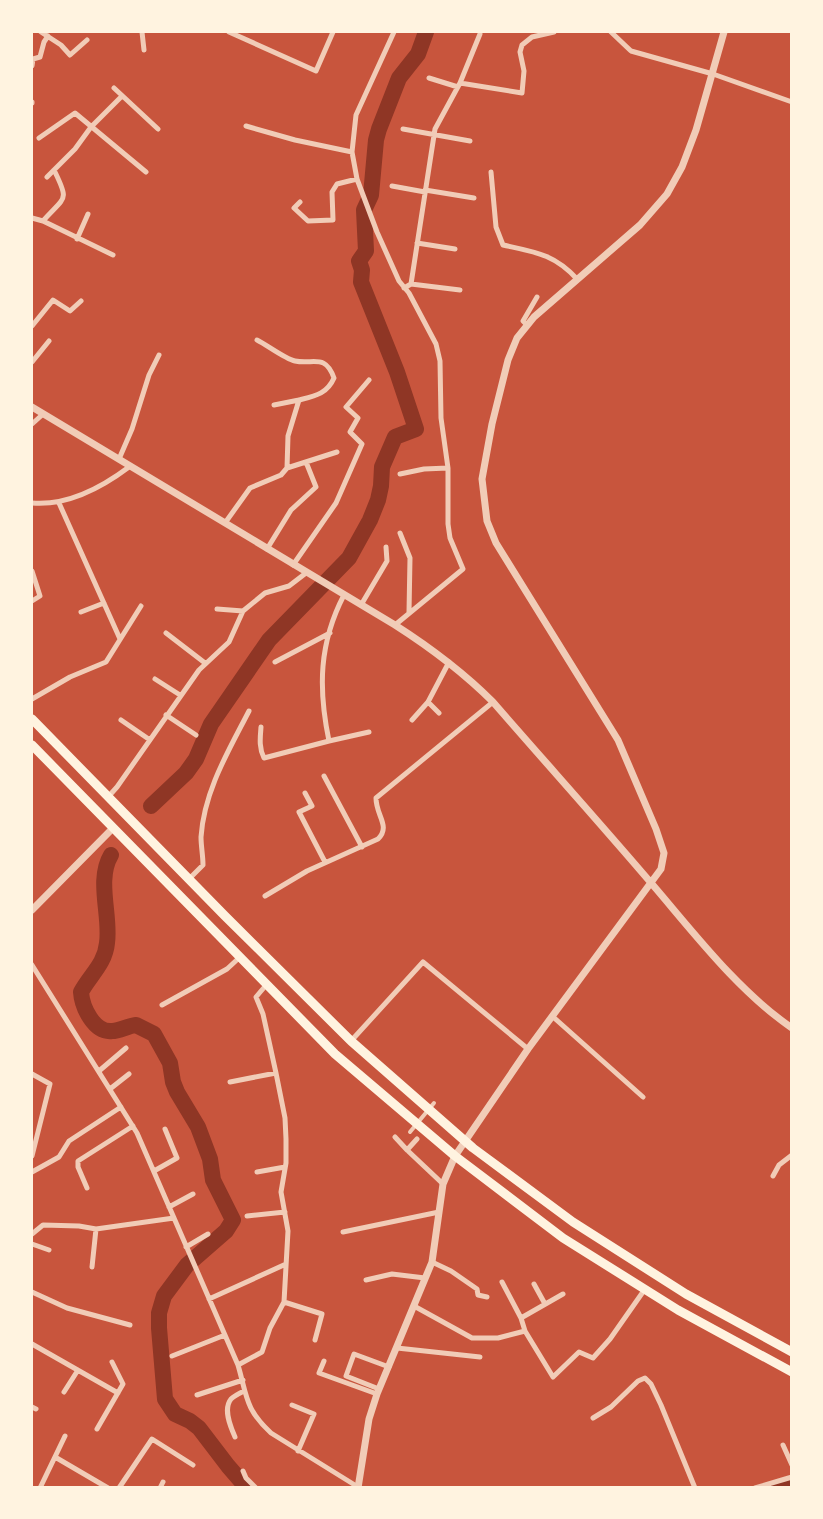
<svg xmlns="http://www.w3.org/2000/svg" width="823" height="1519" font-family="'Work Sans',sans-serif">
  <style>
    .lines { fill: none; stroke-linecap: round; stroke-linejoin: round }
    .river { stroke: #8f3625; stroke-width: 16 }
    .pedestrian { stroke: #f1ccb7; stroke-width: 4 }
    .minor { stroke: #f1ccb7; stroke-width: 5 }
    .tertiary { stroke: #f1ccb7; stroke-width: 7 }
    .trunk { stroke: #fff3e0; stroke-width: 9 }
  </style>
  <rect width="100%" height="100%" fill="#c8553d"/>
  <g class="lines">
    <path class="river" d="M151,806L186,773L196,759L211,724L269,640L349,558L370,520L378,500L381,486L382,467L395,437L416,429L397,372L361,282L362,270L359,261L366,251L364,210L371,195L376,140L379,129L399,78L418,54L426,32
      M111,855C96,880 111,916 107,943C105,964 90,975 81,992C82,1007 94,1033 112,1031C120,1031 127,1026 136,1025L154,1034L170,1063L173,1082L177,1092L198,1127L210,1159L213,1180L233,1220L226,1231L187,1265L164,1296L159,1313V1328L165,1399L175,1414L190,1421L199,1428L228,1466L247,1488
      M778,1488L792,1483"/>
    <path class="pedestrian" d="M410,1132L434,1103"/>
    <path class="minor" d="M41,32L61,45L70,55L87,40
      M142,32L144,50
      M229,32L316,71L333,32
      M394,32L356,115L352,152L357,179L377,232L399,281L409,293L436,344L440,361L441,418L448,468V524L450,538L463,569L395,625
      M611,32L631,51L713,74L792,102
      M32,66L33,59L40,57L44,42L48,36
      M429,78L458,87
      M460,83L522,93L524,71L520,52L522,45L532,37L554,32
      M114,88L158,129
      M32,102V103
      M246,126L295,140L352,152
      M403,129L470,141
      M39,138L75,113L146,172
      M491,172L496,227L503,245C535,252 554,254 577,279
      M47,177L75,149L91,127L122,96
      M392,186L425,192
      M425,190L474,198
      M300,202L294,208L308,221L333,220L332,192L337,184L357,179
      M32,218L43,221L113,255
      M43,221C65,196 70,202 54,170
      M77,239L88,214
      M417,243L455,249
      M411,284L460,290
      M404,288L411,284L435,129L460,83L480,34
      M527,325L523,321L537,297
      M32,326L53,300L70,311L81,301
      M32,362L49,341
      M274,405L299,400
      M32,424L42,415
      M119,459L132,429L149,375L159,355
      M287,468L337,452
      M400,474L424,469L448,468
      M32,503C67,506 101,488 129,467
      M59,503L120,639
      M225,523L250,488L281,475L287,468L288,436L299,400C315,396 327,394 334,378C325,353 313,365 295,361C285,359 267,345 257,340
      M400,533L410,558L409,612
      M267,549L291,510L316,487L306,462
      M293,565L336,503L362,444L350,432L358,418L346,407L369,380
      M32,571L40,596L32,601
      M361,605L387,561L386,547
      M217,609L243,611
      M81,612L104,603
      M166,633L205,663
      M275,662L330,633
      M155,679L180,695
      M32,699L70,677L106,662L141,606
      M428,702L439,713
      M166,715L196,735
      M121,720L150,740
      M412,720L428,702L449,662
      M261,727C260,739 259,748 264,758L329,741C318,688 319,643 344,595
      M329,741L369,732
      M324,776L362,847
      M305,793L312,806L299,812L325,862
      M108,797L117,787L199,670L229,642L243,611L265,593L289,586L306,573
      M189,879L203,865C203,856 201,846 201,837C204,791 229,750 249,711
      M265,896L307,871L378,839C391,826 376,816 376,798L493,702
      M32,965L137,1133L238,1365C247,1396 245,1409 271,1433L358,1487
      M162,1005L227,969L240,957
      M552,1016L643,1097
      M351,1041L423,962L528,1049
      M99,1071L126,1048
      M32,1074L50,1084L32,1156
      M230,1082L276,1073
      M110,1089L129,1074
      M395,1137L407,1150
      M417,1139L407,1150L443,1184
      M154,1171L177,1158L165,1129
      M32,1172L59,1157L69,1141L121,1107
      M257,1172L285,1167
      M773,1176L779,1165L792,1155
      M87,1188L78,1167V1161L133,1126
      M169,1207L193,1194
      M247,1216L285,1212
      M343,1232L439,1212
      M32,1234L43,1225L79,1226L96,1229L174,1218
      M32,1244L49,1250
      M186,1247L208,1234
      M432,1262L451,1271L477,1289L478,1295L487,1297
      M92,1267L96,1229
      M366,1280L392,1274L425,1278
      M502,1282L521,1318L525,1331L553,1377L579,1352L593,1358L610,1339L645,1289
      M534,1284L545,1304
      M32,1292L67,1308L130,1325
      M209,1299L286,1264
      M284,1302L322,1314L315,1340
      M414,1306L472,1338H498L525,1331
      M521,1318L563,1294
      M32,1344L118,1393
      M397,1348L480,1357
      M172,1356L225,1335
      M324,1361L319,1373L377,1394
      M238,1365L262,1352L270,1328L284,1302L288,1231L281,1192L286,1163V1139L285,1118L276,1073L263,1014L256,997L267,984
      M379,1389L346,1376L354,1354L389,1367
      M64,1392L78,1370
      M197,1395L243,1380
      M292,1405L314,1414L298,1451
      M32,1407L36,1409
      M593,1418L611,1407L638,1381L645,1378L651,1384L661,1405L695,1488
      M97,1429L123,1384L112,1362
      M235,1437C230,1426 223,1409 231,1399C234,1396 240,1393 244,1391
      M783,1445L792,1465
      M55,1457L108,1488
      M243,1471L246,1478L256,1488
      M40,1488L65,1436
      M119,1488L152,1439L193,1465
      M160,1488L163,1482
      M755,1488L792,1477"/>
    <path class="tertiary" d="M32,407L395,625C431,648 463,672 493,702C546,763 600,823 652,884C694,933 738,991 792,1028
      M32,910L113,828
      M358,1488L369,1419L377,1394L432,1262L443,1184L455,1156L528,1049L661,869L664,853L656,829L618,740L496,543L487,521L482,479L492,424L508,360L517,338L534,317L640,225L667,194L682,167L696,130L724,32"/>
    <path class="trunk" d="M32,719L225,916L351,1041L473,1148L573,1222L686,1294L792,1352
      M32,745L335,1054L455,1156L563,1238L678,1310L792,1372"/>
  </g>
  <rect width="823" height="1519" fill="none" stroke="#fff3e0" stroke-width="66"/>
</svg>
